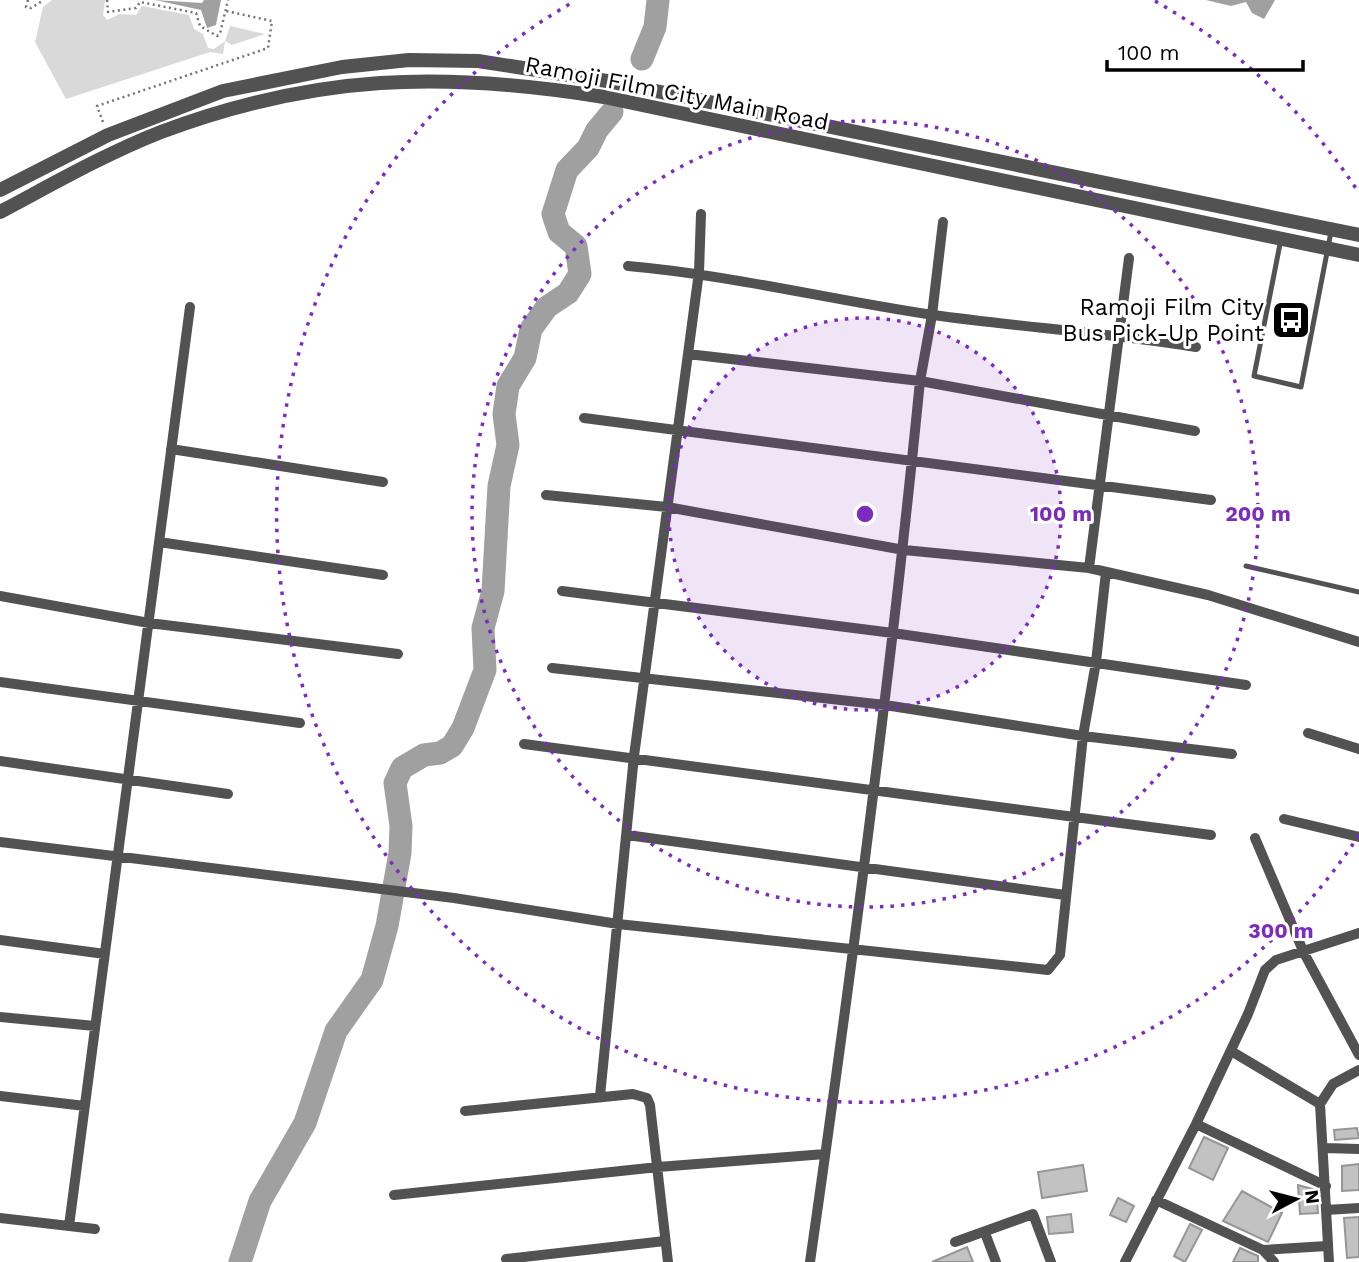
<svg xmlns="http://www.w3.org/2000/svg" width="1359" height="1262" font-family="'Work Sans',sans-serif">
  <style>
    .green { fill: #d9d9d9 }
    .water { fill: #a0a0a0 }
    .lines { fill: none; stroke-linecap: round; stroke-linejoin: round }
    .river { stroke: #a0a0a0; stroke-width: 23 }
    .building { fill: #c2c2c2; stroke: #969696; stroke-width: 2 }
    .path { stroke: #747474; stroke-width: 2.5; stroke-dasharray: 2 3.5; stroke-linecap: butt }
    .service { stroke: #525252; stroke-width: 5 }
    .minor { stroke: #525252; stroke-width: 10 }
    .tertiary { stroke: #525252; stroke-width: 14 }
    .ring { fill: none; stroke: #7b2cbf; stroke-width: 3.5; stroke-dasharray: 3.5 7 }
    .labels { text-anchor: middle; stroke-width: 6; stroke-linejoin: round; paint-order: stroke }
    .street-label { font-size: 23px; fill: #000; stroke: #fff }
    .poi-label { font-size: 23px; fill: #000; stroke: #fff; text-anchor: end }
    .centre { fill: #7b2cbf; stroke: #fff; stroke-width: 3.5 }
    .ring-label { font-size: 21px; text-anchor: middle; font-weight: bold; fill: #7b2cbf; stroke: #fff; stroke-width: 6; stroke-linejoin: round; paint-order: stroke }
  </style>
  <rect width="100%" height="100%" fill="#fff"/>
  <path class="green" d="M52,0H105L103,15L107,20L120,14L136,15L142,6L189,15L194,29L203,34L208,48L214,49L225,41L230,26L265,34L232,45L225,41L223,54L210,52L66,99L35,42L43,7Z"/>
  <path class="water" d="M155,0L202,3L204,0H221L216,25L207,28L201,10Z
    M1206,0H1275L1264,19L1252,13L1246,2L1231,6Z"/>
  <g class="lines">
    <path class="river" d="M642,59L655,27L658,0
      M240,1262L260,1201L305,1123L336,1031L372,980L387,926L400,853L401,826L395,783L402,768L424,755L440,753L452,746L463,728L485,670L483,628L493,591L499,486L508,445L504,414L508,386L525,358L531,329L547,307L568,293L580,274L576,246L559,232L553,214L567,170L588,148L597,130L612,112"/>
  </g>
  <path class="building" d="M1357,1128L1359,1138L1335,1140L1334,1130Z
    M1204,1137L1228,1148L1213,1180L1189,1168Z
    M1359,1164V1190L1342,1191V1166Z
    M1083,1165L1087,1191L1042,1198L1038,1172Z
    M1298,1185L1316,1190L1318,1213L1300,1214Z
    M1242,1191L1282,1213L1268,1242L1223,1221Z
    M1118,1198L1134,1206L1126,1222L1110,1215Z
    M1071,1214L1073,1232L1049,1234L1047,1217Z
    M1359,1217V1257L1347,1258L1344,1218Z
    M1190,1224L1202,1230L1185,1262L1174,1256Z
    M967,1247L973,1262H932Z
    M1240,1248L1258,1256V1262H1233Z"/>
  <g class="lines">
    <path class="path" d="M28,0L26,7L31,8L44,0
      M107,0L108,12L136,8L140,2L196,13L200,26L217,36L220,34L228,0
      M103,122L97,106L268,48L272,21L226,11"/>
    <path class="service" d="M1281,239L1254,376L1301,387L1331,232
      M1246,566L1359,592"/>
    <path class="minor" d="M628,266C731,275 831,300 933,315C1020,327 1109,333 1196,347
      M688,354L920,381L1195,431
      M584,418L1211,500
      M171,449L383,482
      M546,495L667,507L904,550L1089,568L1208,595L1359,642
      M159,542L383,575
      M1089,568L1129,258
      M562,591L893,633L1246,685
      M0,596L149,623L398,654
      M552,668L885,705L1083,736L1232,754
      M0,682L300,723
      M1308,733L1359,749
      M524,744L1211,835
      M0,761L228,794
      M1284,819L1359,837
      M627,835L1065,895
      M1255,838L1304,953L1359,1055
      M0,842L454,898L618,924L1048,970L1060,955L1083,736L1096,662L1106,572
      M0,940L105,954
      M0,1017L95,1026
      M1231,1051L1320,1104L1329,1262
      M0,1096L85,1106
      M600,1096L634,756L699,272L701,214
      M1320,1104L1333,1084L1359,1070
      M465,1111L633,1094L647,1098L650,1105L668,1262
      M1196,1124L1326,1186
      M1324,1148L1359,1149
      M394,1195L658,1167L825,1154
      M1156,1200L1263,1250L1327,1246
      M1326,1210L1359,1208
      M0,1218L95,1229
      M69,1226L190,307
      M985,1233L996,1262
      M955,1242L1033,1214L1051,1262
      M1263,1250L1274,1262
      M506,1259L665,1241
      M810,1262C852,969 891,675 920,381L932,315L943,222
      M1125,1262L1196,1124L1248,1014L1265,970L1276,960L1359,933"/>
    <path class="tertiary" d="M0,190L108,135L223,91L342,67L409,60L478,61L607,81L1359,235
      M0,212C53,184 105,154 161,132C316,74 443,71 604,97L1359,255"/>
  </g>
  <circle cx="865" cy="514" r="196" fill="#7b2cbf" fill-opacity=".12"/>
  <g class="ring">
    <circle cx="865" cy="514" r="196"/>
    <circle cx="865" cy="514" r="393"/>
    <path d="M1359 835A589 589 0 1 1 575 1M1155 1A589 589 0 0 1 1359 193"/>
  </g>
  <defs>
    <symbol id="bus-square" viewBox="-11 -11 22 22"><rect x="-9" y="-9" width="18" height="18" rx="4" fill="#000" stroke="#fff"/><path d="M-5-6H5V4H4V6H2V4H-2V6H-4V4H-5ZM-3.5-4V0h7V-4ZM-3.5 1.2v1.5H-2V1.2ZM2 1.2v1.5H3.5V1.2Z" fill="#fff"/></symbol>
  </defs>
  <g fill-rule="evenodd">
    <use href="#bus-square" x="1269" y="298" width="44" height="44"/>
  </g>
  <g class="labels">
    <g class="street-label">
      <text transform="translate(677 93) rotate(11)" y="8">Ramoji Film City Main Road</text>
    </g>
    <g class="poi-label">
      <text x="1264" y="315">Ramoji Film City<tspan x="1264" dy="26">Bus Pick-Up Point</tspan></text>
    </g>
  </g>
  <circle cx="865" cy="514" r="10" class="centre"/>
  <g class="ring-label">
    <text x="1061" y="521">100 m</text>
    <text x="1258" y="521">200 m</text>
    <text x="1281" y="938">300 m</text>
  </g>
  <g transform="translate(1296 1199) rotate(83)" stroke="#ffffff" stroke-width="5" paint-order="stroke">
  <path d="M0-5L12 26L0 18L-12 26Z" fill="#000000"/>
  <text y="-10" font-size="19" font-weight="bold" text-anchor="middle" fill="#000000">N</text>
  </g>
  <path d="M1107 60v10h196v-10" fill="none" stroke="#000000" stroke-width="3.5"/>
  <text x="1118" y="60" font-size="21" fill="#000000" stroke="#ffffff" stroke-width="5" paint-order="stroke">100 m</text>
</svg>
